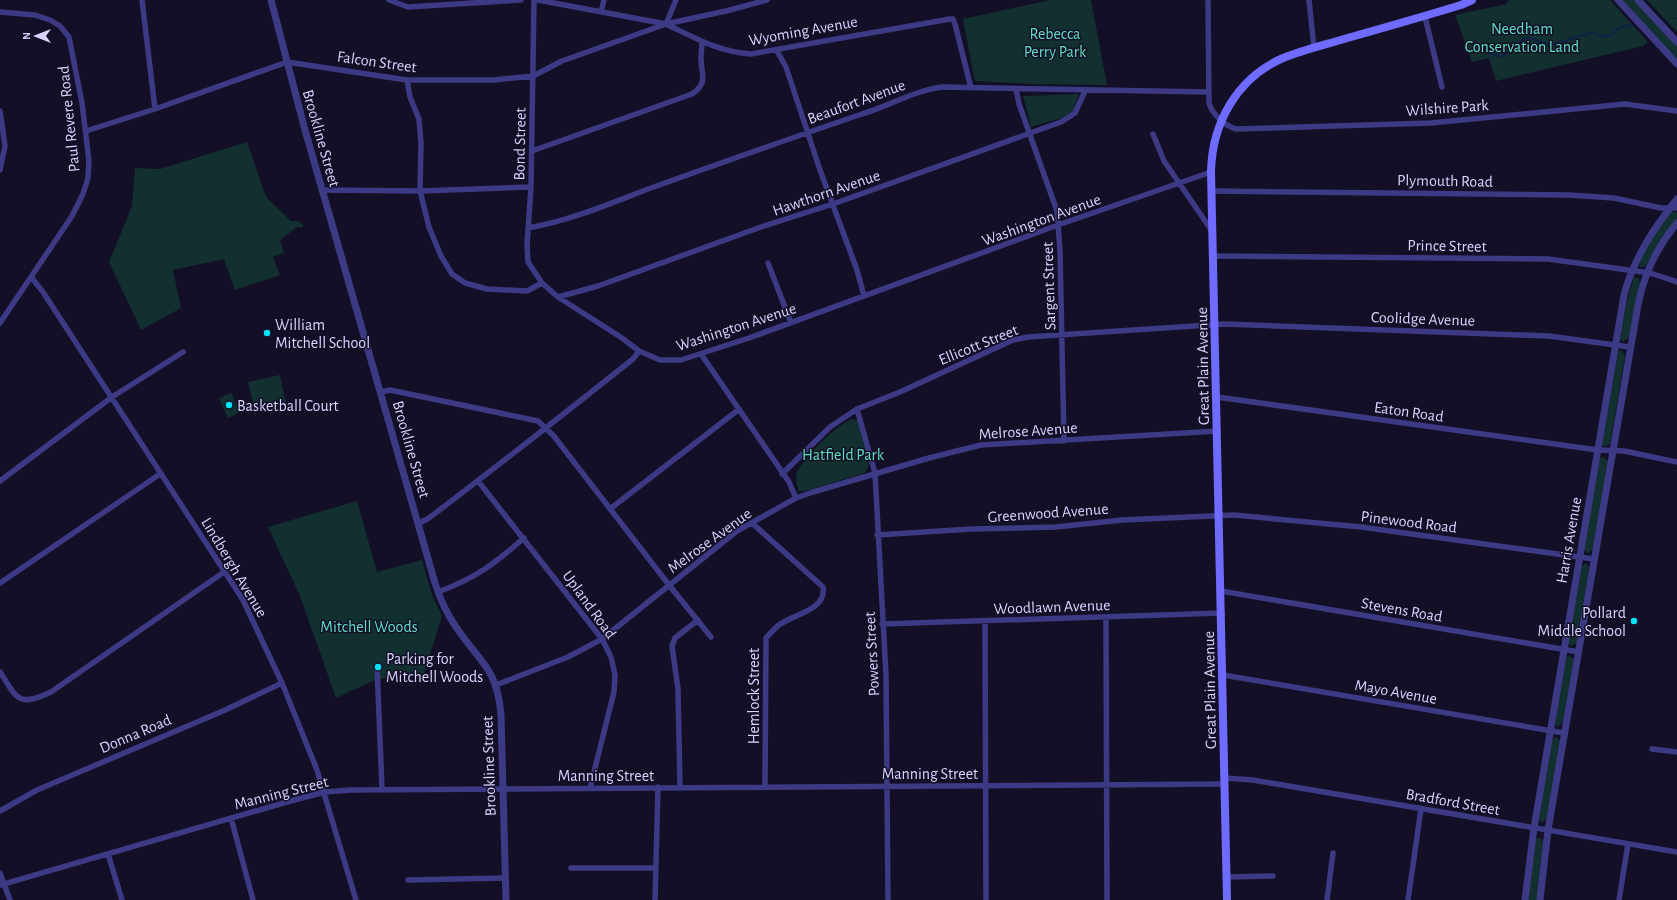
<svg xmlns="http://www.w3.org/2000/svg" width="1677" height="900" font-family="'Alegreya Sans',sans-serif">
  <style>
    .green { fill: #12302f }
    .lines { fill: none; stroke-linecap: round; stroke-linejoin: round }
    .stream { stroke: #0c2248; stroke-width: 2 }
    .minor { stroke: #3d3a85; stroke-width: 5.5 }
    .tertiary { stroke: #3d3a85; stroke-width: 7 }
    .secondary { stroke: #6f6bff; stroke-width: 8 }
    .poi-dot { fill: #00e5ff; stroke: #130f26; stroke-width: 1.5 }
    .labels { text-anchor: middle; stroke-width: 3; stroke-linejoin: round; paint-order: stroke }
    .park-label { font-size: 16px; fill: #5fe0c0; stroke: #130f26 }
    .street-label { font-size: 16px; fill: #d9d4ff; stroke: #130f26 }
    .poi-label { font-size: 16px; fill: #d9d4ff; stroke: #130f26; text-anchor: start }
  </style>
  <rect width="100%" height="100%" fill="#130f26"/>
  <path class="green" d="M1050,0H1091L1107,85L1033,84L976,81L974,78L963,19Z
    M1509,0H1610L1647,41V43L1643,46L1496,81L1489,58L1472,62L1455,15L1506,4Z
    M1622,0H1634L1677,46V59Z
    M1647,0H1677V32Z
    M1079,94L1073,111L1061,118L1031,127L1023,96Z
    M247,142L266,197L291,221H298L303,224V227H297L280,240L284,253L273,257L280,275L235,290L224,259L173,270L181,308L141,330L109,262L132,206L135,168L160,169Z
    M1671,211L1677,213V218L1663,237L1647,264L1644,267H1640L1639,265L1647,245Z
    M1634,277L1639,278L1640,283L1629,337L1623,342L1620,339L1626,305Z
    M1621,350L1625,356L1610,444L1605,447L1602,444L1618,352Z
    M280,375L286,404L255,411L248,382Z
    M231,393L240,412L228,418L219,398Z
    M852,419L858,421C862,435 875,460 865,473L805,491H799C796,484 795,476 798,470C808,454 835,426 852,419Z
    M1604,457L1608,461L1593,548L1588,554L1584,549L1600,458Z
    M357,501L377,572L422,560L432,595L442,616L423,677L402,674L373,681L336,698L300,596L268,527Z
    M1586,563L1589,568L1577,643L1571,646L1568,643L1582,566Z
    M1568,656L1572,657L1574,660L1563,722L1558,727L1555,724L1566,658Z
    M1555,737L1559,739L1560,742L1547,818L1542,823L1539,819L1552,740Z
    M1540,837L1543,841L1537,900H1528L1536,839Z"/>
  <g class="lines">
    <path class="stream" d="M1675,18H1677
      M1475,41C1482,51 1490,56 1503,56L1512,49L1516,48C1518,46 1519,43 1521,41C1529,32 1542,45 1551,45L1593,32L1602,37L1612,35C1617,28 1623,26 1632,25"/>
    <path class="minor" d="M142,0L155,109
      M389,0L408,7L521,0
      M534,0L531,187L527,245L528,262L542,283
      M538,0L666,24L726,11L767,0
      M1208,0L1209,103C1212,114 1225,126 1236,129L1431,123L1625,104L1677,111
      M1309,0L1314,48
      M0,12L35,15L50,20L60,26L69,37L82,103L89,161L88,178L83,194L72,216L0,323
      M601,12L604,0
      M1425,17L1442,87
      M666,24C693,37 719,52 751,54L950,19H953L955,24L971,88
      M666,24L676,0
      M777,51L786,67L820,170L857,270L864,296
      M407,80L410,97L419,119L421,143L420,191L429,227L441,256L452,274L465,283L487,289L527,291L542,283L558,297L622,338L639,351L660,360H681L749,338L1058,225L1211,172
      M1016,89L1019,104L1057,211L1060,251L1064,441
      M0,111L5,146L0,170
      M86,131L155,109L287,62L407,80H494L533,76L562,61L666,24
      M1153,134L1164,161L1212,231
      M532,151L692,94C709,82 701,75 701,58C701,52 702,47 702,42
      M323,190L420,191L531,187
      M1212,191L1569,195L1614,198L1661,208H1677
      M528,228C570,221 611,203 651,188C721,163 791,138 862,114C889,106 913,91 942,87L1208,92
      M1213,256L1548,259L1650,273L1677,282
      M768,263L791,323
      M31,277L43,292L243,600L282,683L317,770L356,900
      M558,297L598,286L761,227L833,204L1061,122L1075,113L1085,91
      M701,354L789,482L796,498
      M381,392L390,390L538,421L553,435L669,585L711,637
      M1217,397L1598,450L1624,451L1677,462
      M857,409L875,473L886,675L888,900
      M782,474L830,427L857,409L900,392L1013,340L1028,337L1224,324L1549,336L1630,347
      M0,481L112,397L183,352
      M478,481L602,639L611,657L615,675L614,692L590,788
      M610,509L738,410
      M752,523L823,587C827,609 796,614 782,623C776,626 771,633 766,638L765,787
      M418,524L429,518C498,466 565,413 633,359L639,351
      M877,535L971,529L1056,527L1122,520L1234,515L1361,527L1594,559
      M0,583L160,474
      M1221,591L1579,652
      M438,592C476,578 494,564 524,538
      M1106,617L1107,900
      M985,621L986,900
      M882,624L1222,613
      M377,665L382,789
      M0,672C18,700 18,707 51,692L224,572
      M1223,675L1564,733
      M496,685L568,657L602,639L737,531L796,498L813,492L929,458L981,445L1218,431
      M1652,749L1677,752
      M1225,778L1253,780L1677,852
      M680,787L678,689L672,646L675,638L698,620
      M0,811L37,790L223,711L282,683
      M231,818L253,900
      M108,854L122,900
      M571,868H655
      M0,873L10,900
      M1226,877L1273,876
      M408,880L505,878
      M0,885L287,802L325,792L350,790L1225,784
      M655,900L658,787
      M1327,900L1333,853
      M1408,900L1421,809
      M1619,900L1628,844"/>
    <path class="tertiary" d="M271,0L305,130L435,583C440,599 447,614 456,627C480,663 497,667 501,715L506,900
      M1618,0L1677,64
      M1638,0L1677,42
      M1525,900L1534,828L1624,295C1634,258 1653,229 1677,199
      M1540,900L1548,830L1638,305C1644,274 1657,247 1677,223"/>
    <path class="secondary" d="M1227,900L1211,172C1212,123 1237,78 1283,58C1303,50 1324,45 1344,39C1383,28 1422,17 1461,5L1472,0"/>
  </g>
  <g class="poi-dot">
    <circle cx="267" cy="333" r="4"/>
    <circle cx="229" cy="405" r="4"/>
    <circle cx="1634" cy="621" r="4"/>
    <circle cx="378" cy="667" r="4"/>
  </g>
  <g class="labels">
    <g class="park-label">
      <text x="1522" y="34">Needham<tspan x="1522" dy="18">Conservation Land</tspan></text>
      <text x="1055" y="39">Rebecca<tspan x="1055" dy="18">Perry Park</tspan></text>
      <text x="843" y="460">Hatfield Park</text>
      <text x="369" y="632">Mitchell Woods</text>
    </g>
    <g class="street-label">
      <text transform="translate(803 30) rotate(-10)" y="6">Wyoming Avenue</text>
      <text transform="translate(377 61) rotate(8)" y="6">Falcon Street</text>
      <text transform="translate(856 101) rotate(-20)" y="6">Beaufort Avenue</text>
      <text transform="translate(1447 107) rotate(-4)" y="6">Wilshire Park</text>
      <text transform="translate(68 119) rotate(-96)" y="6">Paul Revere Road</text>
      <text transform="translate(322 138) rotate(74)" y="6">Brookline Street</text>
      <text transform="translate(519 144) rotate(-89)" y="6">Bond Street</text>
      <text transform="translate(1445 180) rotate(1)" y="6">Plymouth Road</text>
      <text transform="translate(826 192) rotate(-19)" y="6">Hawthorn Avenue</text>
      <text transform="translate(1041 219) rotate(-20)" y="6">Washington Avenue</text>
      <text transform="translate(1447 245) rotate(1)" y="6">Prince Street</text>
      <text transform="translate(1048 286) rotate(-92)" y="6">Sargent Street</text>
      <text transform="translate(1423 318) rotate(2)" y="6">Coolidge Avenue</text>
      <text transform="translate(736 326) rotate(-18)" y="6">Washington Avenue</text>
      <text transform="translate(978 344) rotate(-22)" y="6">Ellicott Street</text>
      <text transform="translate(1202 366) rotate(-91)" y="6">Great Plain Avenue</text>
      <text transform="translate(1409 411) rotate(8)" y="6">Eaton Road</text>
      <text transform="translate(1028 430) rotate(-4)" y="6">Melrose Avenue</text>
      <text transform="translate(412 449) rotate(74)" y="6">Brookline Street</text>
      <text transform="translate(1048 512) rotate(-4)" y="6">Greenwood Avenue</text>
      <text transform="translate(1409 521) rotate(7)" y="6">Pinewood Road</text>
      <text transform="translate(709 540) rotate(-36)" y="6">Melrose Avenue</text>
      <text transform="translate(1568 540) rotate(-80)" y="6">Harris Avenue</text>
      <text transform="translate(235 567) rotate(59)" y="6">Lindbergh Avenue</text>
      <text transform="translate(590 604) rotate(54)" y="6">Upland Road</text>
      <text transform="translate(1052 606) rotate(-2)" y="6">Woodlawn Avenue</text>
      <text transform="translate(1402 609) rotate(10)" y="6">Stevens Road</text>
      <text transform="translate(871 654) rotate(-93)" y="6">Powers Street</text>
      <text transform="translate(1209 690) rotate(-91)" y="6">Great Plain Avenue</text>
      <text transform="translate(1396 691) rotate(10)" y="6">Mayo Avenue</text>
      <text transform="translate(753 696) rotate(-90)" y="6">Hemlock Street</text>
      <text transform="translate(135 733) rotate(-23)" y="6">Donna Road</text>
      <text transform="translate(488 766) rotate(-92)" y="6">Brookline Street</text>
      <text x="930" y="779">Manning Street</text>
      <text x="606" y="781">Manning Street</text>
      <text transform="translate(281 792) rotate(-14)" y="6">Manning Street</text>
      <text transform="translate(1453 801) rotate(10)" y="6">Bradford Street</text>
    </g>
    <g class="poi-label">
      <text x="275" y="330">William<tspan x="275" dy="18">Mitchell School</tspan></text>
      <text x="237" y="411">Basketball Court</text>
      <text x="1626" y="618" text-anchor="end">Pollard<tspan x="1626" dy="18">Middle School</tspan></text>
      <text x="386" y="664">Parking for<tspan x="386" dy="18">Mitchell Woods</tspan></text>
    </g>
  </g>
  <g transform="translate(36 36) rotate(270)" stroke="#130f26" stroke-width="3" paint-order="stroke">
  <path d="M0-3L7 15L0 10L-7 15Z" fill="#d9d4ff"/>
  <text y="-6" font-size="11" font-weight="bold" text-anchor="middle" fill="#d9d4ff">N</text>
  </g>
</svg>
